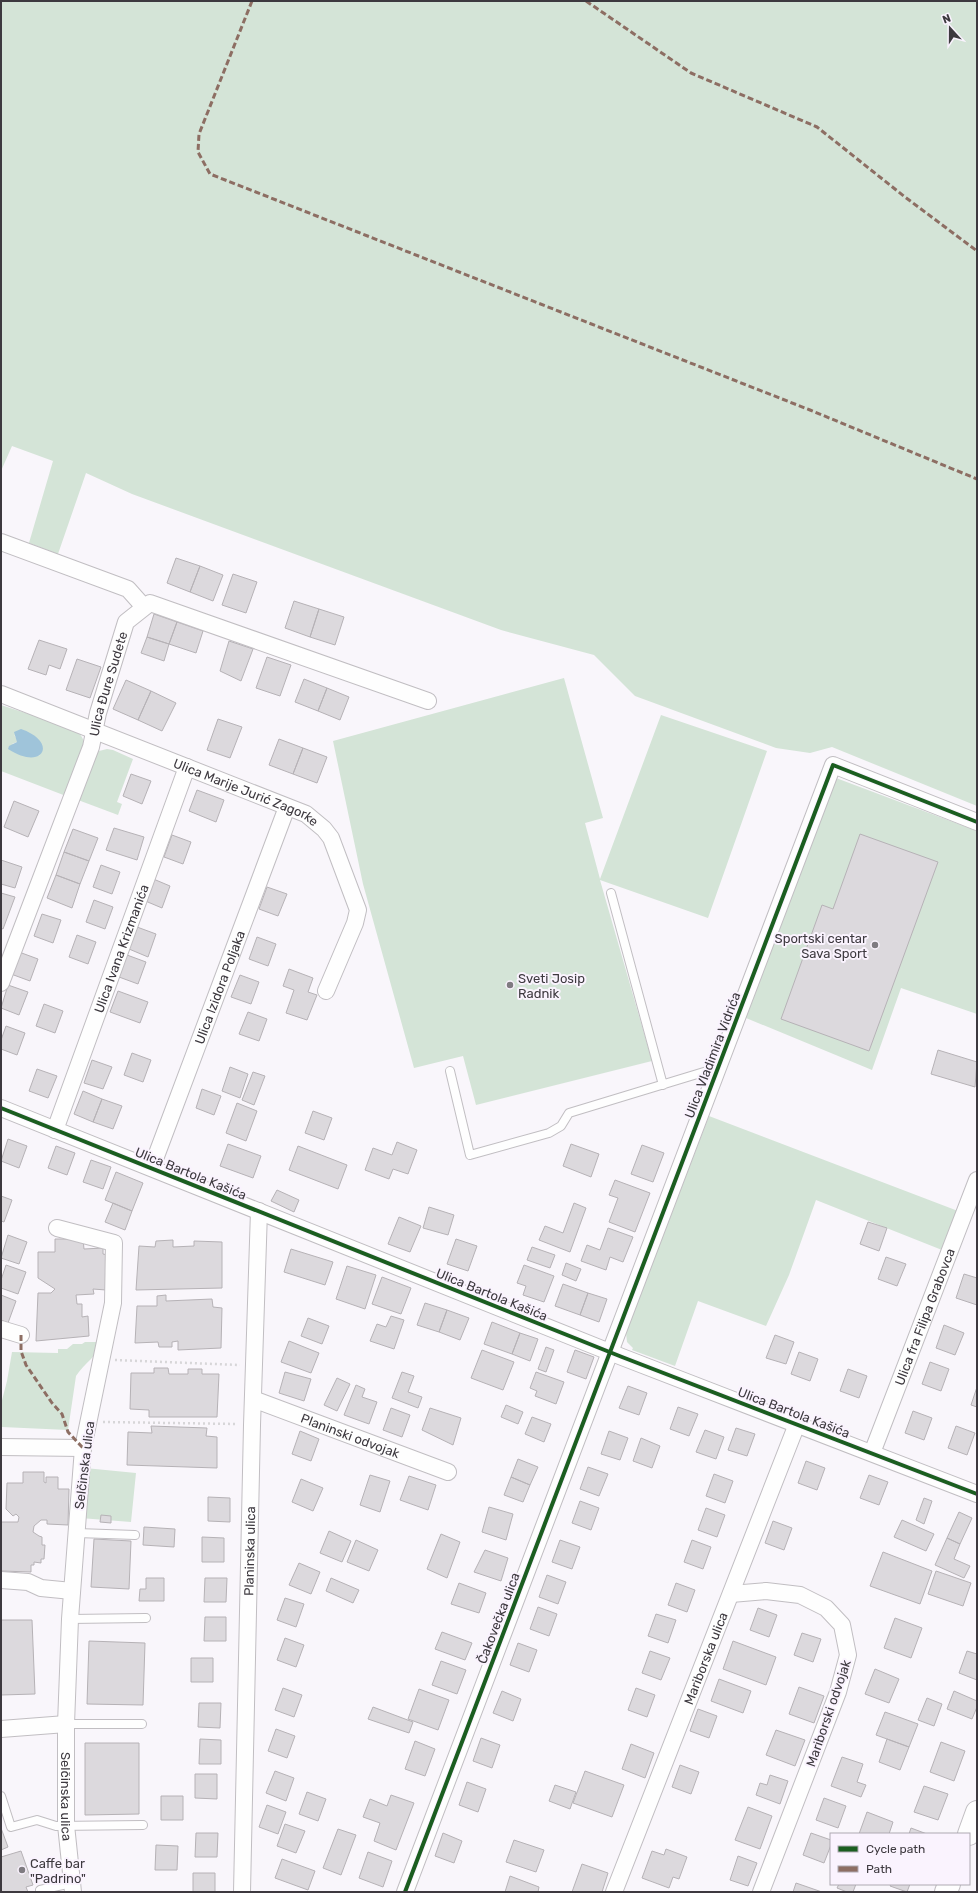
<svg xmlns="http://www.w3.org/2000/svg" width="978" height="1893" font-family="Rubik,sans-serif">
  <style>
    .green { fill: #d4e4d7; fill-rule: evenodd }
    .water { fill: #9fc4da }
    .building { fill: #dcd9dd; stroke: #b6b2b6 }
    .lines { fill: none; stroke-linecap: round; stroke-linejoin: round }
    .service-casing { stroke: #c1bec2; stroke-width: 10 }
    .minor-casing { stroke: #c1bec2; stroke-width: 18 }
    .secondary-casing { stroke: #c1bec2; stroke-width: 24 }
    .path { stroke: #d7d6d8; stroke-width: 2.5; stroke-dasharray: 2 3; stroke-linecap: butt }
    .service { stroke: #fefefe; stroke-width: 8 }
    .minor { stroke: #fefefe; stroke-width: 16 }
    .secondary { stroke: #fefefe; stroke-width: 22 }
    .quiet { stroke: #8d6e63; stroke-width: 3; stroke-dasharray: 6 3; stroke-linecap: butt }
    .cycleway-casing { stroke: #faf3fe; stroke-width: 6 }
    .cycleway { stroke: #1b5e20; stroke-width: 4 }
    .poi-dot { fill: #7f7b81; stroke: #faf3fe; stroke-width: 1.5 }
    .labels { text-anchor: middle; stroke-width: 4; stroke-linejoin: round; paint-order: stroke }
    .street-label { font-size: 13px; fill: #3d393f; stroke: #faf3fe }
    .poi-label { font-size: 13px; fill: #3d393f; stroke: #faf3fe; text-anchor: start }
  </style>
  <rect width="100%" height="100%" fill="#f9f6fb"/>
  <path class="green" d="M1,1H977V806L832,747L810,753L776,748L635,696L594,655L501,630L132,494L86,473L58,554L29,543L53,461L12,446L1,471Z
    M564,678L603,818L585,823L600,879L661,715L767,751L708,918L600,880L652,1061L476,1105L463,1056L414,1068L363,884L333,741Z
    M1,705L72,728C78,732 82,735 84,742L66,796L1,771ZM14,735L40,756L12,744L17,742V739Z
    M107,749L113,750L133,759L117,802L122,804L118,815L78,800L94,758L99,751Z
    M836,778L977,831V1014L901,988L872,1070L746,1018Z
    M709,1116L958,1211L942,1250L816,1200L789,1275L766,1326L698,1301L675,1366L632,1350L633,1348L627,1342L626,1333Z
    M85,1342H102C98,1356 84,1363 76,1376L68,1430L2,1427L1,1440V1404L7,1381L12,1352L58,1353V1349H67L73,1344H82Z
    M85,1468L136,1473L131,1522L80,1518Z"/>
  <path class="water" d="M21,729C59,742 43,772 8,749L9,746L17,742L14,732Z"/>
  <path class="building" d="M176,558L200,566L190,592L167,583Z
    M200,566L223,575L213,601L190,592Z
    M233,574L257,582L246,613L222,605Z
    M294,601L319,609L310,637L285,628Z
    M319,609L344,617L335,645L310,637Z
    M154,614L177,622L169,644L147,637Z
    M177,622L203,631L196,653L169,644Z
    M147,637L169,644L164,661L141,653Z
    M39,640L67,649L60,669L49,665L46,675L28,669Z
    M229,641L253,649L241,681L220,671Z
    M267,657L291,665L280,696L256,688Z
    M77,659L101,667L90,698L66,690Z
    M304,679L327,688L318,711L295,702Z
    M126,680L151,691L138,720L113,709Z
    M327,688L349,697L340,720L318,711Z
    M151,691L176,703L162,731L138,720Z
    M218,719L242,727L230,758L207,750Z
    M279,739L303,748L293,774L269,765Z
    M303,748L327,757L317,783L293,774Z
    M131,774L151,781L142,804L123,796Z
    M197,790L224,800L216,822L189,811Z
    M14,801L39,811L28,837L4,827Z
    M114,828L144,837L137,860L106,850Z
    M73,829L98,838L89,861L64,852Z
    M860,834L938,862L869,1051L781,1019L822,905L833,909Z
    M172,835L191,842L183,864L164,857Z
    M64,852L89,861L80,884L56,875Z
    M1,860L22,867L15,888L1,884Z
    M101,865L120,872L112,894L93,887Z
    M56,875L80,884L72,908L47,898Z
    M151,878L170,886L162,908L143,900Z
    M267,887L287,894L278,916L259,909Z
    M1,893L15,897L3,929L1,928Z
    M94,900L113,907L105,929L86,922Z
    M42,914L61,920L53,943L34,936Z
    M137,927L156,934L148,957L129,949Z
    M77,935L96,942L88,964L69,957Z
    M257,937L276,944L268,966L249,959Z
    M19,952L38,959L30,981L11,974Z
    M127,955L146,962L138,984L119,977Z
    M289,969L313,978L308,992L317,995L307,1020L286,1013L294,990L283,986Z
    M240,975L259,982L251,1004L231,997Z
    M8,985L28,992L19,1015L1,1008Z
    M118,991L148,1002L140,1023L110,1012Z
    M44,1004L63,1011L55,1033L36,1026Z
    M248,1012L267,1019L259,1041L239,1034Z
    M6,1026L25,1033L17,1055L1,1049V1040Z
    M938,1050L977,1062L975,1087L931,1074Z
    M132,1053L151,1060L143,1082L124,1075Z
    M92,1060L112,1067L103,1089L84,1083Z
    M230,1067L248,1074L240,1098L222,1091Z
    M37,1069L57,1076L48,1098L29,1091Z
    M253,1072L265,1076L254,1105L242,1100Z
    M202,1089L221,1096L214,1115L196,1108Z
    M83,1091L102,1099L93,1122L74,1114Z
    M102,1099L122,1106L113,1129L93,1122Z
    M237,1103L257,1111L246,1141L226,1133Z
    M313,1111L332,1118L324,1140L305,1133Z
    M8,1139L27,1146L19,1168L1,1161Z
    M397,1142L417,1150L408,1174L393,1169L389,1179L365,1170L373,1148L392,1155Z
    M228,1144L261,1156L253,1178L220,1166Z
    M571,1144L599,1154L591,1177L563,1166Z
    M642,1145L664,1153L653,1182L631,1174Z
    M56,1146L75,1153L67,1175L48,1168Z
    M298,1146L347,1165L338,1189L289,1170Z
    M91,1160L111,1167L103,1189L83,1182Z
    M116,1172L143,1183L132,1211L105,1200Z
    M615,1180L650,1193L635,1232L609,1222L618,1198L609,1195Z
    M277,1190L299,1200L294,1212L271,1201Z
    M1,1196L12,1200L4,1222L1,1221Z
    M113,1203L132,1211L125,1230L105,1222Z
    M574,1203L586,1208L570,1252L539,1240L545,1226L563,1233Z
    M429,1207L454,1215L448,1235L423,1228Z
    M399,1217L421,1226L410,1252L388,1244Z
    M868,1222L887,1228L879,1251L860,1244Z
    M608,1228L633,1237L623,1262L610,1257L606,1270L581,1261L587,1245L600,1250Z
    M8,1235L27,1242L19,1264L1,1258Z
    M55,1239H83L84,1249L103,1248V1254L108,1255L106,1290L93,1289L94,1294L76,1295L77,1304H82V1317L88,1316L89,1336L36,1341L38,1293H51L55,1289L38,1278V1252H55Z
    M456,1239L477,1246L468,1271L447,1264Z
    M173,1240V1247L194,1246V1241L222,1242V1288L136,1290L139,1246L155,1247L156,1241Z
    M532,1247L555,1255L550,1268L527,1260Z
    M291,1249L333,1262L325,1285L284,1272Z
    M886,1257L906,1264L897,1286L878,1279Z
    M566,1263L581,1269L576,1281L562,1275Z
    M6,1265L26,1272L18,1294L1,1288V1280Z
    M524,1265L554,1276L544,1302L523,1295L526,1286L517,1283Z
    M347,1266L376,1275L365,1309L336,1299Z
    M964,1274L977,1278V1305L956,1298Z
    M382,1277L411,1288L401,1314L372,1304Z
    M563,1284L588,1293L580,1315L555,1306Z
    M588,1293L607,1299L599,1322L580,1315Z
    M1,1295L16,1301L8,1323L1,1320Z
    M166,1295V1301L212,1299L213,1307L222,1308L221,1348L178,1350V1341L172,1342V1347H159L158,1342L135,1343L137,1306H157V1296Z
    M425,1303L447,1310L439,1332L417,1325Z
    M447,1310L469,1318L460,1340L439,1332Z
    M391,1316L404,1320L394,1349L370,1341L377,1324L386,1327Z
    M308,1318L329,1326L322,1344L301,1336Z
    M492,1322L520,1333L512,1354L484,1344Z
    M944,1325L964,1333L955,1355L936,1348Z
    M520,1333L538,1339L530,1361L512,1354Z
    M775,1335L794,1342L786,1364L766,1358Z
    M289,1341L319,1353L311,1373L281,1362Z
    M546,1347L554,1350L546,1372L538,1369Z
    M482,1350L514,1362L503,1390L471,1378Z
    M575,1350L594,1357L586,1379L567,1372Z
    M799,1352L818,1359L810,1381L791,1374Z
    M930,1362L949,1369L941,1391L922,1384Z
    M154,1368H168L169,1374H188V1369H202V1374H219L217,1417H149V1410L130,1409L131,1373H154Z
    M848,1369L867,1376L859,1398L840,1391Z
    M285,1372L311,1379L304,1401L279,1393Z
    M402,1372L414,1376L408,1392L422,1397L418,1408L392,1398Z
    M536,1372L564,1382L556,1404L535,1396L537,1391L530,1388Z
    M337,1378L350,1384L337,1411L324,1405Z
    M356,1385L365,1389L362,1397L377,1402L369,1424L344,1415Z
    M628,1386L647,1393L639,1415L619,1408Z
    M977,1387V1407L971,1405Z
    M506,1405L523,1412L518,1424L501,1417Z
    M678,1407L698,1414L689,1436L670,1429Z
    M391,1408L410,1415L402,1437L383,1430Z
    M430,1408L461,1418L453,1445L422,1430Z
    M913,1411L932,1418L924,1440L905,1433Z
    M532,1417L551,1424L544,1442L525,1434Z
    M151,1426L207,1428L206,1436L217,1437V1468L127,1465L128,1432L152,1433Z
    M956,1426L975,1433L967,1455L948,1448Z
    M736,1428L755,1434L747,1456L728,1450Z
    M705,1430L724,1437L716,1459L696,1452Z
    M300,1431L319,1439L311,1461L292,1454Z
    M609,1431L628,1438L620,1460L601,1454Z
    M641,1438L660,1446L652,1468L633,1461Z
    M518,1459L538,1467L530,1485L511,1477Z
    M806,1461L825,1468L817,1490L798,1483Z
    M588,1467L608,1474L599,1496L580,1489Z
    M23,1472H44V1482L46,1483V1477H58V1489H69L68,1525L47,1524V1520H41L34,1526L33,1532L39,1536L42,1537V1545H45L44,1559H41V1563L34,1562V1565H31V1572L1,1571V1522H18L19,1517L16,1514L13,1516L6,1509L7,1483H23Z
    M714,1474L733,1481L725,1503L706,1496Z
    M370,1475L390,1481L380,1512L360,1505Z
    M869,1475L888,1482L879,1505L860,1498Z
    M409,1476L436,1485L428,1510L400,1500Z
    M511,1477L530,1485L523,1502L504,1495Z
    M301,1479L323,1488L313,1511L292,1502Z
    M208,1497L230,1498V1522L208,1521Z
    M924,1498L932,1501L924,1524L916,1520Z
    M580,1501L599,1508L591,1530L572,1523Z
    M489,1507L513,1514L506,1540L482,1532Z
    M706,1508L725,1515L717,1537L698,1530Z
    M959,1512L972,1518L960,1544L947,1538Z
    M101,1515L111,1516V1523L100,1522Z
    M902,1520L934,1534L926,1551L894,1537Z
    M773,1521L792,1528L784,1550L765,1543Z
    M144,1527L175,1529L174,1547L143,1545Z
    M329,1531L351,1541L342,1562L320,1553Z
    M441,1534L460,1542L447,1578L427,1569Z
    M202,1537L224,1538V1562H202Z
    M947,1538L960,1544L954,1559L970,1566L964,1578L935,1565Z
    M94,1539L131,1541L129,1589L91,1587Z
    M356,1540L378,1550L369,1571L347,1562Z
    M560,1540L580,1547L572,1569L552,1562Z
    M692,1540L711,1547L703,1569L684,1562Z
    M485,1550L508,1558L501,1581L474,1572Z
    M883,1552L932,1571L920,1604L870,1586Z
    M299,1563L320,1572L311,1594L289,1585Z
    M936,1571L971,1583L963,1606L928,1594Z
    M547,1575L566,1582L558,1604L539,1597Z
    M146,1578H164V1601H139L140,1589H146Z
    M205,1578H227L226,1602H204Z
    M331,1578L359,1590L353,1603L326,1591Z
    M459,1583L486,1593L479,1613L451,1604Z
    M676,1583L695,1590L687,1612L668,1605Z
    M285,1598L304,1604L296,1627L277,1620Z
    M538,1607L557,1614L549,1636L530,1629Z
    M758,1608L777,1615L769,1637L750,1630Z
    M656,1614L676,1620L668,1643L648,1636Z
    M205,1617H226V1641H204Z
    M895,1618L922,1628L911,1658L884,1648Z
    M1,1620H32L35,1694L1,1695Z
    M442,1632L472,1643L465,1660L435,1649Z
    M802,1633L821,1639L813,1662L794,1655Z
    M285,1638L304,1645L296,1667L277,1660Z
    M89,1641L145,1643L143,1705L87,1704Z
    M733,1641L776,1657L766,1685L723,1669Z
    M518,1643L537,1650L529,1672L510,1665Z
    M650,1651L670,1658L661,1680L642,1673Z
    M967,1651L977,1654V1680L959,1673Z
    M191,1658H213V1682H191Z
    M441,1661L466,1670L457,1694L432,1685Z
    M875,1669L899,1679L889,1703L865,1694Z
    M719,1679L751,1691L743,1713L711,1701Z
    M799,1687L824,1696L814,1723L789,1714Z
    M283,1688L302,1695L294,1717L275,1710Z
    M636,1688L655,1695L647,1717L628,1710Z
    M419,1689L449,1700L438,1730L408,1719Z
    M502,1691L521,1699L513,1721L493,1713Z
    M954,1691L977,1701V1707L972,1719L947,1709Z
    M927,1698L942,1704L934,1726L918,1720Z
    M199,1703H221L220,1728L198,1727Z
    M373,1707L413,1722L409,1733L368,1719Z
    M698,1709L717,1716L709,1738L690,1731Z
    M885,1712L918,1724L909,1747L876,1735Z
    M276,1729L295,1736L287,1758L268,1751Z
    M776,1730L805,1740L795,1766L766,1755Z
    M481,1738L500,1745L492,1768L473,1761Z
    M200,1739L221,1740V1764H199Z
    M887,1739L909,1747L900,1770L879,1762Z
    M415,1741L435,1749L425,1776L405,1769Z
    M941,1742L965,1751L954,1781L930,1772Z
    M85,1743H139V1814L85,1815Z
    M631,1744L654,1753L645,1778L622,1769Z
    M842,1757L863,1764L857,1782L866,1785L861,1797L831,1786Z
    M680,1765L699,1772L691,1794L672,1787Z
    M275,1771L294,1778L286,1801L266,1793Z
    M585,1771L624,1785L612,1817L573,1803Z
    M195,1774H217V1799L195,1798Z
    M770,1775L788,1781L780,1804L756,1795L760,1783L767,1785Z
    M467,1782L486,1789L478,1812L459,1805Z
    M555,1785L576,1792L570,1809L549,1801Z
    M924,1786L948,1794L938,1820L914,1812Z
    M307,1792L326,1799L318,1821L299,1814Z
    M391,1795L414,1803L396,1850L374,1841L380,1823L363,1817L370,1799L387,1806Z
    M161,1796H183V1820H161Z
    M824,1798L846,1806L838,1828L816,1820Z
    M267,1805L286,1812L278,1834L259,1827Z
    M748,1807L772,1816L760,1849L735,1840Z
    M867,1812L893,1822L889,1834H859Z
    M285,1824L305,1831L296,1853L277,1846Z
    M1,1828L8,1847L1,1850Z
    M911,1828L927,1834H909Z
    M338,1829L356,1835L341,1875L323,1868Z
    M196,1833H218L217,1857H195Z
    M443,1833L462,1841L454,1863L435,1856Z
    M811,1833L831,1840V1845L824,1863L803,1855Z
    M514,1840L544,1850L536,1872L506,1862Z
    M156,1845L178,1846L177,1870H155Z
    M666,1849L687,1857L679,1879L673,1877L669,1888L642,1878L652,1851L664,1855Z
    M21,1851L33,1885L26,1887L28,1892H1V1857Z
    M368,1852L392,1861L383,1887L359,1878Z
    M738,1856L757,1863L748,1886L730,1880Z
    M282,1859L315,1871L308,1890L275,1878Z
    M582,1864L608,1873L602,1892H572Z
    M193,1873H215V1892H193Z
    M510,1876L539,1887L538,1892H505Z
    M796,1883L822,1892H793Z
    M839,1884H856L853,1892H847L837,1888Z
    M891,1884H910L907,1892L890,1886Z"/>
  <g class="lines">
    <defs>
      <path id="service" d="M611,893L663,1085
        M450,1071L470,1155L549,1133L561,1126L569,1113L717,1068
        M77,1533L135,1535
        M70,1619L146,1618
        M66,1724H142
        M1,1796L11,1827L37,1820L56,1826L143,1825
        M41,1892L40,1890L72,1883"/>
      <g id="minor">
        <path d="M1,542L128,589L144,607"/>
        <path id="s1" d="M1,694L306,814L324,829L331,838L358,910L355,923L326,991"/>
        <path id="s2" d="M1,983L91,747L98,713L126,622L150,603L428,701"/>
        <path d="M1,1108L622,1357L977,1494"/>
        <path id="s3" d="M55,1130L187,767"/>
        <path id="s4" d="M152,1167L287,807"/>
        <path id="s5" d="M57,1228L114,1243L113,1303L83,1448L70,1619L66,1724V1825L73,1892"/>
        <path d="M1,1329L21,1335"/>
        <path id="s6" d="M253,1399L448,1472"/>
        <path d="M1,1447L83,1448"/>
        <path id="s7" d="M872,1453L977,1180"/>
        <path d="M1,1580L28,1582L41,1588L72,1591"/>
        <path d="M731,1594L766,1591L800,1595L826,1608L842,1625L848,1655L838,1692L761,1892"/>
        <path d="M1,1729L66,1724"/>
        <path id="s8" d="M242,1892L252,1425L259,1211"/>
        <path d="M405,1892L833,765L977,822"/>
        <path id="s9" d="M614,1892L797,1424"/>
      </g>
      <path id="secondary" d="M969,1834L977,1812
        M946,1892L949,1884"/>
    </defs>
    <use href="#service" class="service-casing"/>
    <use href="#minor" class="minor-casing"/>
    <use href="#secondary" class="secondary-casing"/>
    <path class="path" d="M115,1360L240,1365
      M103,1422L238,1424"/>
    <use href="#service" class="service"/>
    <use href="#minor" class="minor"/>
    <use href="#secondary" class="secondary"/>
    <path class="quiet" d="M252,1L199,134L198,152L210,174L810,410L977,479
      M586,1L691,73L817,127L905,197L977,251
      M21,1335V1351L26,1365L52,1403L62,1414L68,1432L83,1448"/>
    <defs>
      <path id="cycleway" d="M1,1108L622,1357L977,1494
        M405,1892L833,765L977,822"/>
    </defs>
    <use href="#cycleway" class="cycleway-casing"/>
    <use href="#cycleway" class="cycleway"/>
  </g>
  <g class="poi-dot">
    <circle cx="875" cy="945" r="4"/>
    <circle cx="510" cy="985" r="4"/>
    <circle cx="22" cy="1870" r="4"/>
  </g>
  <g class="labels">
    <g class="street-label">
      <text dy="5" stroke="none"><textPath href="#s2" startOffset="318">Ulica Đure Sudete</textPath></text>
      <text dy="5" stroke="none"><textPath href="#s1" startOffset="264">Ulica Marije Jurić Zagorke</textPath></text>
      <text dy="5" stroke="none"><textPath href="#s3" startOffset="193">Ulica Ivana Krizmanića</textPath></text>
      <text dy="5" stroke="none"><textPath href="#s4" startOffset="192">Ulica Izidora Poljaka</textPath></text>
      <text transform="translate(712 1055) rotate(-69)" y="5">Ulica Vladimira Vidrića</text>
      <text transform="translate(191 1173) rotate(22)" y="5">Ulica Bartola Kašića</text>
      <text transform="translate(492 1294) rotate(22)" y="5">Ulica Bartola Kašića</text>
      <text dy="5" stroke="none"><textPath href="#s7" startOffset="146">Ulica fra Filipa Grabovca</textPath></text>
      <text transform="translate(794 1412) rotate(21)" y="5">Ulica Bartola Kašića</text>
      <text dy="5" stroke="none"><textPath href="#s6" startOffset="104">Planinski odvojak</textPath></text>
      <text transform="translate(84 1465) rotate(-83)" y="5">Selčinska ulica</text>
      <text dy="5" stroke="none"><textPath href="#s8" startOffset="341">Planinska ulica</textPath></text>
      <text transform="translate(498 1618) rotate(-69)" y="5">Čakovečka ulica</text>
      <text dy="5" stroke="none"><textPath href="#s9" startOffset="251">Mariborska ulica</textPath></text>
      <text transform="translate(828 1713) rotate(-71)" y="5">Mariborski odvojak</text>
      <text dy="5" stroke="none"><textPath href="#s5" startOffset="616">Selčinska ulica</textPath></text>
    </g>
    <g class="poi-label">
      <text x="867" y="943" text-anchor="end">Sportski centar<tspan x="867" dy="15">Sava Sport</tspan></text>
      <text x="518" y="983">Sveti Josip<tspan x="518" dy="15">Radnik</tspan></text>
      <text x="30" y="1868">Caffe bar<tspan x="30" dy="15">"Padrino"</tspan></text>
    </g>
  </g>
  <rect width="978" height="1893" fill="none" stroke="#3d393f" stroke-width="4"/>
  <rect x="830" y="1833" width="140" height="52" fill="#faf3fe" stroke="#aea9b2"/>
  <rect x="838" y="1846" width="20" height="6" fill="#1b5e20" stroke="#aea9b2"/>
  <text x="866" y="1853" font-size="12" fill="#3d393f">Cycle path</text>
  <rect x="838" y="1866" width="20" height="6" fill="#8d6e63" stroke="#aea9b2"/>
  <text x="866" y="1873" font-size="12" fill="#3d393f">Path</text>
  <g transform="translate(950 28) rotate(339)" stroke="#faf3fe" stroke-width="3" paint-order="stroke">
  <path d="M0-3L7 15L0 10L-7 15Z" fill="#3d393f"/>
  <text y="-6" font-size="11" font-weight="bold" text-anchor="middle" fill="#3d393f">N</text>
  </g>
</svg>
